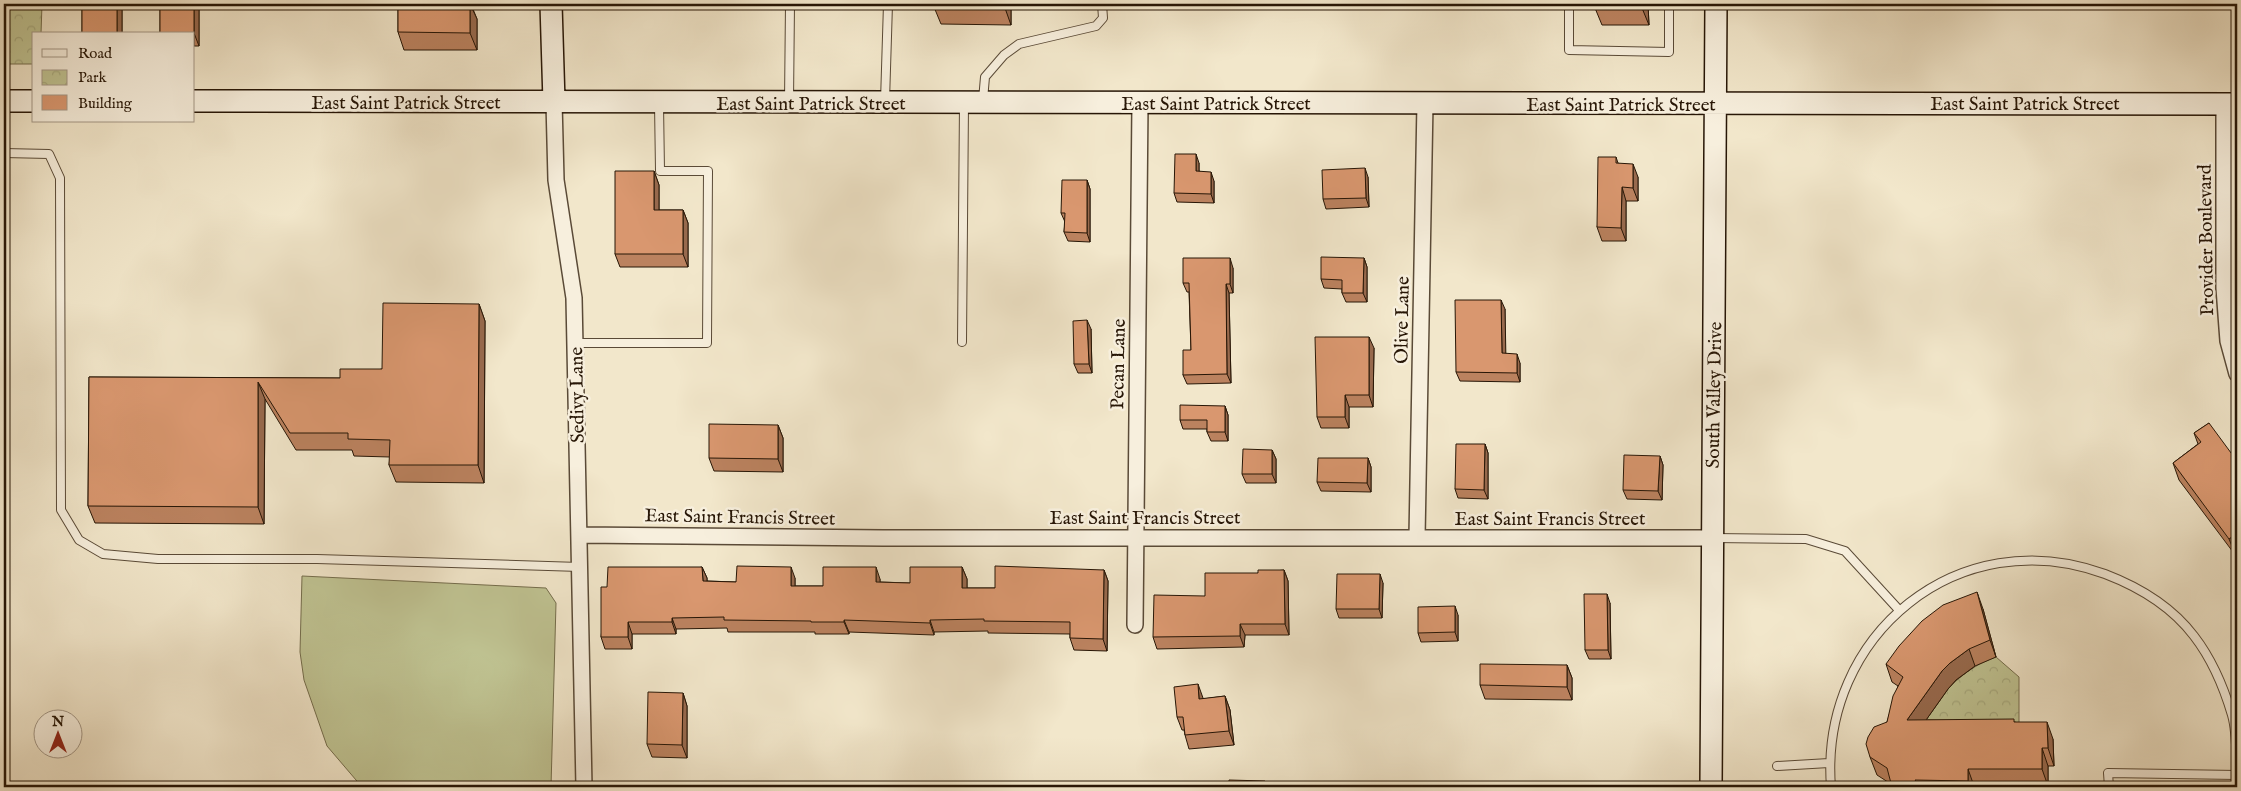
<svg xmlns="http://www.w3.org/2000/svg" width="2241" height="791" font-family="'IM FELL English',serif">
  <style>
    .grass { fill: #c0c493; stroke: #746d4c }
    .park { fill: url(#park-crowns); stroke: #746d4c }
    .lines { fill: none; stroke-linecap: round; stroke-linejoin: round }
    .lane-casing { stroke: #5a4a37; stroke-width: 10 }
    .street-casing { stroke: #5a4a37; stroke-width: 18 }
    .secondary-casing { stroke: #271606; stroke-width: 24 }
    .lane { stroke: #f7efdd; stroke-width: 8 }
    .street { stroke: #f7efdd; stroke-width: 15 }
    .secondary { stroke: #f7efdd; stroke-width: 21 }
    .wall { fill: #bb825f; stroke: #271606 }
    .shaded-wall { fill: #986a4e; stroke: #271606 }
    .building { fill: #d9976f; stroke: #271606 }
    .labels { text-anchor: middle; stroke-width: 5; stroke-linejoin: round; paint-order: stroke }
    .street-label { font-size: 19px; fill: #271606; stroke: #f7efdd }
  </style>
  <defs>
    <pattern id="park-crowns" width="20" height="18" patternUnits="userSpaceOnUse" patternTransform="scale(1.25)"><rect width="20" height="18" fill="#c0c493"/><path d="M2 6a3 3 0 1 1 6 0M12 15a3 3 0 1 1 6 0" fill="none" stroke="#a5a87d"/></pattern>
  </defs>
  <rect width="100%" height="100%" fill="#f2e7cb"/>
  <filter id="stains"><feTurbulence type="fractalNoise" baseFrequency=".004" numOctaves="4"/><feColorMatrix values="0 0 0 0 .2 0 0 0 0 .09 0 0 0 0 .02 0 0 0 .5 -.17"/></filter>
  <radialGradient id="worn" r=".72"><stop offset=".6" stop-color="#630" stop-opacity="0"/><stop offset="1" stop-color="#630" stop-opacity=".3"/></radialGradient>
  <path class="grass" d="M302,576L546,588L556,603L551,787H362L327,746L304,680L300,652Z"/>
  <path class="park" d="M4,4H42L41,34H34V64H4Z
    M1996,657L2019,677V736L1926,737L1925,712C1946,690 1966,667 1996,657Z"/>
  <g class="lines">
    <defs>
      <path id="lane" d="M1569,4V50L1669,52V4
        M983,100L985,77L1004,55L1019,44L1096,26L1103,18L1102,4
        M789,101L790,4
        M885,101L888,4
        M4,153L49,154L60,178L61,510L79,540L103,554L158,559H317L580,567
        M962,342L964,103
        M575,343H707L708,171H660L659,104
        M1713,538L1806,539L1845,551L1899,610
        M1777,766L1829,763
        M1831,787C1819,635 1959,520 2105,574C2139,587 2172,607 2194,636C2211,658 2224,688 2232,715C2237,732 2236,753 2237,771
        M2109,787L2108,773L2237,775
        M2235,787L2237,777"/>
      <path id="street" d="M554,102L556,180L574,298L584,787
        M2224,104V288L2228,341L2237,374
        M579,535L883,538H1711
        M1417,537L1425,103
        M1135,625L1140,103"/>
      <path id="secondary" d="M551,4L554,102
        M4,101H34
        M194,101L2237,104
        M1711,787L1716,4"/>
    </defs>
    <use href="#lane" class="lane-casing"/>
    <use href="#street" class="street-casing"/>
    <use href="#secondary" class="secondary-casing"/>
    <use href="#lane" class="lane"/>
    <use href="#street" class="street"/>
    <use href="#secondary" class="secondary"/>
  </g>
  <path class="wall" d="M82,4H122V34H82Z
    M160,4H199V46H194V34H160Z
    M398,4H471L477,19V50H404L398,32Z
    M934,4H1011V25L941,24L934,7Z
    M1595,4H1648L1649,25H1602L1595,8Z
    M1616,157L1618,163L1638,177V201H1626V241H1602L1597,227Z
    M1199,163V171L1214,181V203L1177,202L1174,193Z
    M654,171L659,185V210H683L688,223V267H620L615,254Z
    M1368,177L1369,207L1326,209L1323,199Z
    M1087,180L1090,189V242L1068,241L1064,232L1065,222L1061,213Z
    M1364,258L1367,267V302H1346L1342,293V289L1324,288L1321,279Z
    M1233,268V293H1229L1231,383L1187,384L1183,375L1191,350L1189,292H1187L1183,283Z
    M479,304L485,321L484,483L396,482L389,465L390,457L354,456L352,450H296L265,399L264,524L95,523L88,506L89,377L340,378L382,369Z
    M1505,309V353L1520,363V382L1460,381L1456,372Z
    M1091,329L1092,373H1078L1074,364Z
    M1374,348L1373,407H1349V428H1321L1317,417Z
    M1225,406L1228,415V441H1211L1207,432V429H1183L1180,420Z
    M2209,423L2236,556L2179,480L2173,463L2198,444L2194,433Z
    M778,425L783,438V472L714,471L709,458Z
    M1485,444L1488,453V499L1458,498L1455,489Z
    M1272,450L1276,459V483H1246L1242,474Z
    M1660,456L1663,465L1662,500L1627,499L1623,490Z
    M1368,458L1371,467V492L1321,491L1317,482Z
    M702,567L707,578V581L736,582L795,578V586H823L880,579V582L910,583L962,567L967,579V588H995L1104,570L1108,581L1107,651L1074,650L1070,638V634L988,633V631L934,632V635L849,632V634H815V632H728L727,628L676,629V634H632V649H605L601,637L607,587Z
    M1284,570L1288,581L1289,635H1245L1244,647L1157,649L1153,637L1205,596L1258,573Z
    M1383,583L1382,618H1339L1336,609Z
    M1610,603L1611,659H1589L1585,650Z
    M1983,609L1996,657L1975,666L1956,680L1948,689L1926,720L2015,722L2053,739L2054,766H2048V786H1974V787H1892L1891,784L1877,775L1870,757L1887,722L1898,686L1892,682L1886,664Z
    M1458,615V641L1421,642L1418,633Z
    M1567,665L1572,678V700L1485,699L1480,685Z
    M683,693L687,706V758L652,757L647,744Z
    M1225,696L1230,710L1234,745L1189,749L1185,735L1184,730H1182L1177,717L1203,699Z"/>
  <path class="shaded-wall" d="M117,4H122V34H118L117,33Z
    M194,4H199V46L194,33Z
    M470,4L477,19V50L470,33Z
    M1005,4H1011V25L1005,8Z
    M1642,4H1648L1649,25L1642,8Z
    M1196,154L1199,163V180L1196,171Z
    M1633,164L1638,177V201L1633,188Z
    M1365,168L1368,177L1369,207L1366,198Z
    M654,171L659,185V223L654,210Z
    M1211,172L1214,181V203L1211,194Z
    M1087,180L1090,189V242L1087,233Z
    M1622,187L1626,201V241L1621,228Z
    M683,210L688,223V267L683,254Z
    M1230,258L1233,268V293L1230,284Z
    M1364,258L1367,267V302L1363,293Z
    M1226,284L1229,293L1231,383L1227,374Z
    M1501,300L1505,309L1506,362L1502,353Z
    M479,304L485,321L484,483L478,465Z
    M1087,320L1091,329L1092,373L1089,364Z
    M1369,337L1374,348L1373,407L1369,395Z
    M1517,354L1520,363V382L1517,373Z
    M258,382L265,399L264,524L258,507Z
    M1345,395L1349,407V428L1345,417Z
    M1225,406L1228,415V441L1225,432Z
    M778,425L783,438V472L778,459Z
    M1485,444L1488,453V499L1484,490Z
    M1272,450L1276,459V483L1272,474Z
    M1660,456L1663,465L1662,500L1658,491Z
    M1368,458L1371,467V492L1367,483Z
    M2237,533V555L2236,556L2229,539Z
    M702,567L707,578V593L703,581Z
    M791,567L795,578V597L791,586Z
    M876,567L880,579V593L876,582Z
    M962,567L967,579V599L962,588Z
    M1104,570L1108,581L1107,651L1103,639Z
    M1284,570L1288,581L1289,635L1285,624Z
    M1380,574L1383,583L1382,618L1379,609Z
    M1977,592L1983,609L1996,657L1990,640Z
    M1607,594L1610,603L1611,659L1608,650Z
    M1455,606L1458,615V641L1455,632Z
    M672,618L676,629V634L672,622Z
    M844,620L849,632V634L844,622Z
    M930,620L934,632V635L930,623Z
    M628,622L632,634V649L628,637Z
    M1240,624L1245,635L1244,647L1240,636Z
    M1969,649L1975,666L1956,680L1948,689L1914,737L1907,720L1942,671L1950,663Z
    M1567,665L1572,678V700L1567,687Z
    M1198,684L1203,698L1204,712L1199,699Z
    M683,693L687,706V758L682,745Z
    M1225,696L1230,710L1234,745L1229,731Z
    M2047,722L2053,739L2054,766L2048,748Z
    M2042,748L2048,766V786L2042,769Z
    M1968,769L1974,786V787H1970L1968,781Z"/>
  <path class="building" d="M82,4H117V33H82Z
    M160,4H194V33H160Z
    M398,4H470V33L398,32Z
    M934,4H1005V8L934,7Z
    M1595,4H1642V8H1595Z
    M1175,154H1196V171L1211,172V194L1174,193Z
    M1598,157H1616V163L1633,164V188L1622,187L1621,228L1597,227Z
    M1365,168L1366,198L1323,199L1322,170Z
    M615,171H654V210H683V254H615Z
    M1062,180H1087V233L1064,232L1065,213H1061Z
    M1321,257L1364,258L1363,293H1342V280L1321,279Z
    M1183,258H1230V284H1226L1227,374L1183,375V350H1191L1189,283H1183Z
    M1455,300H1501L1502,353L1517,354V373L1456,372Z
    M383,303L479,304L478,465H389L390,440L348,439V433H290L258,382V507L88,506L89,377L340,378V369H382Z
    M1087,320L1089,364H1074L1073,321Z
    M1315,337H1369V395H1345V417H1317Z
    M1180,405L1225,406V432H1207V420H1180Z
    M2209,423L2237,461V533L2229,539L2173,463L2201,442L2194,433Z
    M709,424L778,425V459L709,458Z
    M1456,444H1485L1484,490L1455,489Z
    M1243,449L1272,450V474H1242Z
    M1624,455L1660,456L1658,491L1623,490Z
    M1318,458H1368L1367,483L1317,482Z
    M737,566L791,567V586H823V567H876V582L910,583V567H962V588H995V566L1104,570L1103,639L1070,638V622L984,621V619L930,620V623L844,620V622H811V621L724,620V617L672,618V622H628V637H601V587H607L608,567H702L703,581L736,582Z
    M1258,570H1284L1285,624H1240V636L1153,637L1154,595L1205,596V573H1258Z
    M1337,574H1380L1379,609H1336Z
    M1977,592L1990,640L1969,649L1950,663L1942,671L1907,720L2014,719V722H2047L2048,748H2042V769H1968V781L1915,780L1920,787H1892L1887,768L1870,757L1866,744L1868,737L1874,727L1887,722L1893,696L1903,677L1886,664L1899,646L1922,621L1943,605Z
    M1584,594H1607L1608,650H1585Z
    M1455,606V632L1418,633V607Z
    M1480,664L1567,665V687L1480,685Z
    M1198,684L1199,699L1225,696L1229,731L1185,735L1183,717H1177L1174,687Z
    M648,692L683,693L682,745L647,744Z
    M1229,780L1265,781V787H1229Z"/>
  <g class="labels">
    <g class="street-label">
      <text x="406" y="109">East Saint Patrick Street</text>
      <text x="811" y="110">East Saint Patrick Street</text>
      <text x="1216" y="110">East Saint Patrick Street</text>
      <text x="2025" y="110">East Saint Patrick Street</text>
      <text x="1621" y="111">East Saint Patrick Street</text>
      <text transform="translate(2205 240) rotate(-91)" y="7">Provider Boulevard</text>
      <text transform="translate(1401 320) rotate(-89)" y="7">Olive Lane</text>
      <text transform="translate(1117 364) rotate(-89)" y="7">Pecan Lane</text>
      <text transform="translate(576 395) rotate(-91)" y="7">Sedivy Lane</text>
      <text transform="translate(1713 395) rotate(-89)" y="7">South Valley Drive</text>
      <text transform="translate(740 516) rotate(1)" y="7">East Saint Francis Street</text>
      <text x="1145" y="524">East Saint Francis Street</text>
      <text x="1550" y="525">East Saint Francis Street</text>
    </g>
  </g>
  <rect width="2241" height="791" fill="none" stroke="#f2e7cb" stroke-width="20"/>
  <rect x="5" y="5" width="2231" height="781" fill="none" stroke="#271606" stroke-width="2.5"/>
  <rect x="10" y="10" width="2221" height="771" fill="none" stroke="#271606"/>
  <rect x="32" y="32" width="162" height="90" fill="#f7efdd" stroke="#a49887"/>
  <rect x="42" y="49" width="25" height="8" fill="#f7efdd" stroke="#a49887"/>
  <text x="78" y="58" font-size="15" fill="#271606">Road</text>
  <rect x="42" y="70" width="25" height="15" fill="url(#park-crowns)" stroke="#a49887"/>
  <text x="78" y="82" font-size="15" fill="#271606">Park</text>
  <rect x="42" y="95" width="25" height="15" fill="#d9976f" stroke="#a49887"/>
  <text x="78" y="108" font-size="15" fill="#271606">Building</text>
  <g transform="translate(58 734)"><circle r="24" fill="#f7efdd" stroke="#a49887"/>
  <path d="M0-4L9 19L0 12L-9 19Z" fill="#8f2418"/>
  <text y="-8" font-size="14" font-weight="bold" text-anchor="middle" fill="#271606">N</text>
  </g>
  <rect width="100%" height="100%" filter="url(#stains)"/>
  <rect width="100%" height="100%" fill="url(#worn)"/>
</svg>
